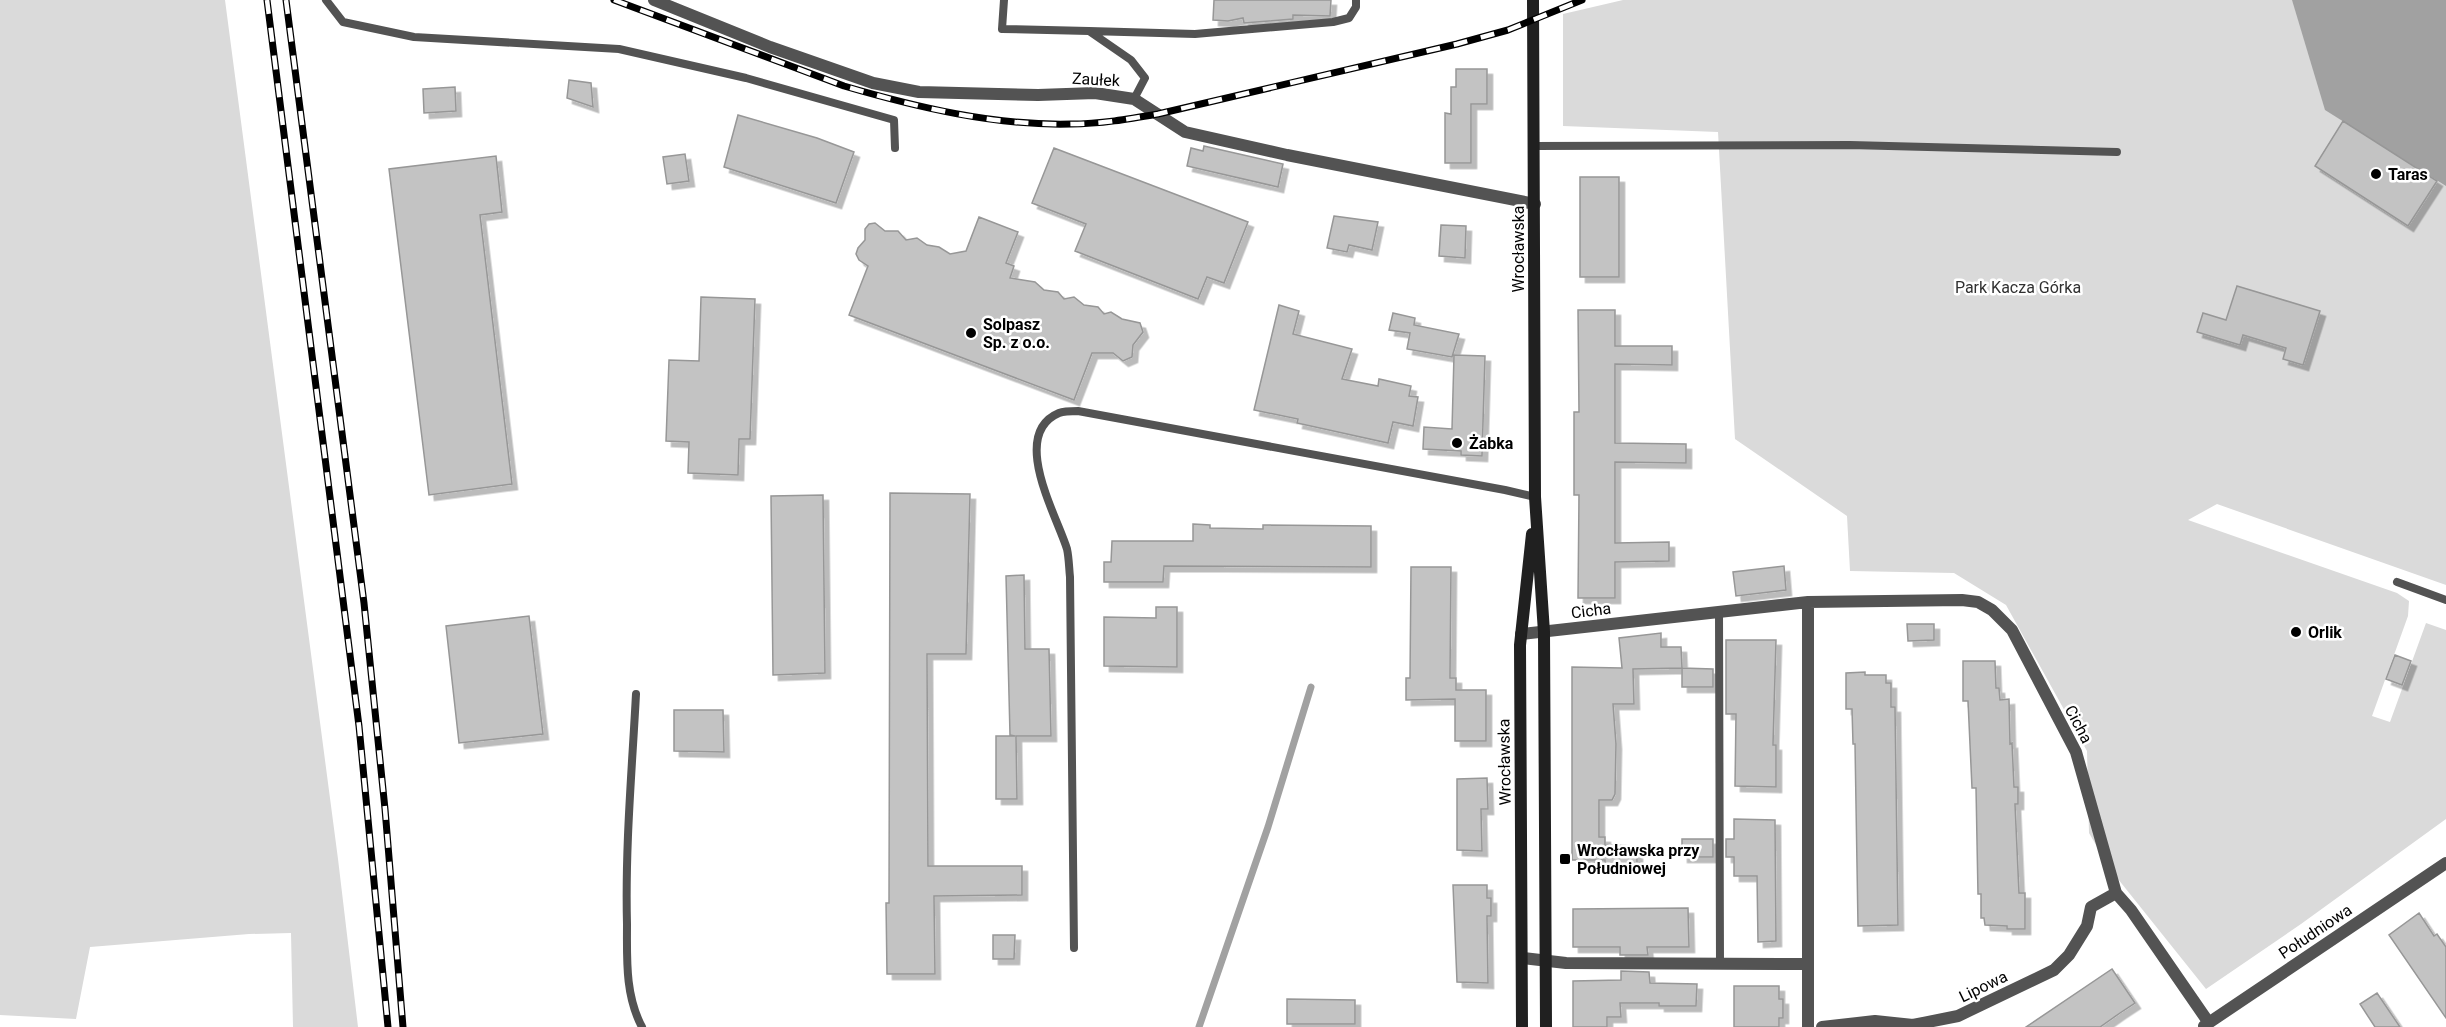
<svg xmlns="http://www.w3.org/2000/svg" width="2446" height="1027" font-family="Roboto,sans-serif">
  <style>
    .green { fill: #dadada }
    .water { fill: #a1a1a1 }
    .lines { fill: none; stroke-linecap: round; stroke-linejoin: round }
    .stream { stroke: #a1a1a1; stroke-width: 7 }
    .building { fill: #c3c3c3; stroke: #979797; stroke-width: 1.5; filter: url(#shadow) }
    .lane { stroke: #535353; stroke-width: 8 }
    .street { stroke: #535353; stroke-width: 12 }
    .secondary { stroke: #202020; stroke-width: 12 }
    .rail-casing { stroke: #000; stroke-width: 7 }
    .rail { stroke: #fff; stroke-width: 4.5; stroke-dasharray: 14; stroke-linecap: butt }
    .poi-dot { fill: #000; stroke: #fff; stroke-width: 2 }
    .labels { text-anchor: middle; stroke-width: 5; stroke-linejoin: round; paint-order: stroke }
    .street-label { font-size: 16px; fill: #000; stroke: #fff }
    .poi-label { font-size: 16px; font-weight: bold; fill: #000; stroke: #fff; text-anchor: start }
    .park-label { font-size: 16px; fill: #313131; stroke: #fff }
  </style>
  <defs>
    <filter id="shadow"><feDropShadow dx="5.5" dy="5.5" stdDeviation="0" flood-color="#0004"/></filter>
  </defs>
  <rect width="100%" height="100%" fill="#fff"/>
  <path class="green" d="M0,0H225L338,859L358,1027H293L291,933L249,934L90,947L76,1019L0,1015Z
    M1623,0H2446V585L2217,504L2188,520L2397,593L2409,601L2408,616L2372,716L2390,722L2426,623L2446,630V819L2301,924L2206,989L2110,869L2089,833L2087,751L2006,605L1954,573L1850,571L1847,516L1735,439L1718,132L1563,126V14Z"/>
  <path class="water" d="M2292,0H2446V186L2325,110Z"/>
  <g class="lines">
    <path class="stream" d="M1199,1027L1268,827L1311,687"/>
  </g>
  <path class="building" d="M1214,0H1331L1330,16L1293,15V19L1244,23L1243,18L1228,21L1213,20Z
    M1456,69H1487V104H1471V163H1445V113L1451,114V87H1456Z
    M569,80L591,83L593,107L567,98Z
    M455,87L456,111L424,113L423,89Z
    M738,115L817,138L854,152L836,203L724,167Z
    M2343,121L2437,181L2408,226L2315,166Z
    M1204,146L1283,164L1278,187L1187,166L1191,148L1203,151Z
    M1054,148L1248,222L1224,283L1207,277L1198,299L1075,251L1086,224L1032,203Z
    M685,154L689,181L667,184L663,157Z
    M496,156L502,212L480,215L512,484L429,495L389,169Z
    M1580,177H1619V277H1580Z
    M1334,216L1378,222L1372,250L1349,245L1347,252L1327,248Z
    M979,217L1018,232L1006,263L1014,266L1010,278L1035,282L1044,290L1058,292L1064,299L1074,297L1084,305L1098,307L1104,314L1111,312L1122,319L1140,323L1143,332L1133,345L1132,357L1123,361L1113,353H1092L1074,400L849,315L868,266L859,260L856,254L858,248L865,240V229L869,224L875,223L885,231H898L906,240L917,238L927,245L939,247L950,254L966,251Z
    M1441,225L1466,226L1465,258L1439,256Z
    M2237,286L2320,311L2303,365L2283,359L2286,348L2243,335L2240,345L2197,332L2203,313L2226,320Z
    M701,297L755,299L750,439H739L738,475L688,473L689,442L666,441L669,360L699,361Z
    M1279,305L1299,311L1293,334L1352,349L1342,379L1378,386L1379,379L1411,386L1409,396L1418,397L1413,426L1393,422L1388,443L1297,423L1298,419L1254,410Z
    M1578,310H1615V346H1672V365L1615,364V443L1686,444V463L1615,462V543L1669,542V561L1615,562V598H1578L1579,495H1574V412H1579Z
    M1393,313L1415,318L1414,325L1459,334L1452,357L1407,349L1410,333L1389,330Z
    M1454,355L1485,356L1482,456L1461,455V451L1423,449L1424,427L1452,429Z
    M890,493L970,494L966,654H927L928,866H1022V895L934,896L935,974H887L886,903H889Z
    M823,495L825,673L773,675L771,496Z
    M1193,524L1210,525V528L1263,529V525L1371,526V567L1164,566L1163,582H1104V562H1111L1112,541H1193Z
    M1784,566L1786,590L1736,596L1733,572Z
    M1411,567H1451L1450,678H1456V690H1486V741H1455V699L1406,700V678H1410Z
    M1024,575L1025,649H1049L1051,736H1016L1017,799H996V736H1015L1010,735L1006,576Z
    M1156,607H1177V667L1104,666V617L1156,618Z
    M529,616L543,734L459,743L446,626Z
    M1907,624H1934V640L1908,641Z
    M1661,633V647H1681L1682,668L1633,669L1634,704H1613L1616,744L1615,794L1612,800H1599V837H1605V845L1637,846V868H1605V860H1572V667L1622,668L1619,638Z
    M1726,640H1776L1773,745H1776V787L1735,786L1736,714H1726Z
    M2395,655L2411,661L2402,685L2386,679Z
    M1963,661H1995L1996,688H1999L2000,700L2009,699L2010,744L2012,743L2014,787H2018V804H2015L2019,893H2025V929H2007V926L1985,925L1984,918H1981V894H1978L1976,788H1972L1968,701H1963Z
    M1682,668L1713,669V687H1682Z
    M1865,672V675H1886V683H1891V707H1895L1898,925L1858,926L1855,744H1853L1852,709H1846V673Z
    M674,710H723L724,752L674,751Z
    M1487,778L1488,809H1481L1482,851L1457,850V779Z
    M1734,819L1775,820L1776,941L1758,942L1757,876H1734V857H1726V839H1734Z
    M1682,839H1713V857H1682Z
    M1453,885H1487V898H1491V916H1487L1488,983L1457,982Z
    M1688,908L1689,947H1647L1648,955H1620V947H1573V909Z
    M2419,913L2434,936L2437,934L2446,947V1018L2389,935Z
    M993,935H1015L1014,959H993Z
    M2112,969L2135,1003L2120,1013L2100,1027H2026Z
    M1621,971L1649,972L1650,983L1697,984L1696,1006H1659V1003H1620L1621,1017H1607V1027H1573V981L1621,980Z
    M1734,986H1779V999H1783V1018H1779V1027H1734Z
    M2377,993L2400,1027H2375L2360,1004Z
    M1287,999L1355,1000V1024H1287Z"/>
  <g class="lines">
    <path class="lane" d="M326,0L343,22L414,37L619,49L746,78L894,120L895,148
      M1004,0L1002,29L1089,31L1131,60L1145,78L1134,99
      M1089,31L1195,34L1333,22L1349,18L1356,7V0
      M1534,146L1850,145L2117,152
      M2397,582L2446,600
      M1719,612L1720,963
      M636,694C632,770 625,847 627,924C627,959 625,995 642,1027
      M1074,948L1070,577C1069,568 1069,558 1067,549C1057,516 1009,434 1059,413C1064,411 1073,411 1078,411L1505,490L1535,497"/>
    <path class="street" d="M654,0L770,47L873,83L919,92L1038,95L1095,93L1134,99L1185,132L1287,155L1535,204
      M1521,634L1808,602L1962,600L1978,602L1992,610L2012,630L2076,752L2116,893L2131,910L2209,1023
      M1523,958L1566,963L1808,964
      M2204,1026L2446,863
      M1808,1027V602
      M1822,1027L1875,1021L1913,1025L1958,1016L2054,970L2069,955L2087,926L2091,907L2116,893"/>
    <path class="secondary" d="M1533,0L1535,497L1544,632L1546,1027
      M1522,1027L1520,645L1532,534"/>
    <defs>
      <path id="rail" d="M267,0L359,726L388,1027
        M286,0L364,603L385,809L403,1027
        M614,0L844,86C916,107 995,126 1071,124C1100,124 1129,119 1158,114L1457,44L1508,30L1582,0"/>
    </defs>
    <use href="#rail" class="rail-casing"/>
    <use href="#rail" class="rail"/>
  </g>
  <g class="poi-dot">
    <circle cx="2376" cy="174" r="6"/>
    <circle cx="971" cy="333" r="6"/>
    <circle cx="1457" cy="443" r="6"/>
    <circle cx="2296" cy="632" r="6"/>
    <rect x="1559" y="853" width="12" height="12" rx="3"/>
  </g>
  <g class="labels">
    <g class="street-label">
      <text transform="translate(1096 79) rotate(3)" y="6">Zaułek</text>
      <text transform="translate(1518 249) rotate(-90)" y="6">Wrocławska</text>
      <text transform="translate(1591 610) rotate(-7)" y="6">Cicha</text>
      <text transform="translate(2079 724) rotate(62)" y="6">Cicha</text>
      <text transform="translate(1504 762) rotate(-91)" y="6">Wrocławska</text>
      <text transform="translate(2315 931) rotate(-34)" y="6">Południowa</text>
      <text transform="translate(1983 986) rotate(-26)" y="6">Lipowa</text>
    </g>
    <g class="poi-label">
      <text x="2388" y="180">Taras</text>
      <text x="983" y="330">Solpasz<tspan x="983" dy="18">Sp. z o.o.</tspan></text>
      <text x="1469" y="449">Żabka</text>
      <text x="2308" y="638">Orlik</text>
      <text x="1577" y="856">Wrocławska przy<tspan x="1577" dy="18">Południowej</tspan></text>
    </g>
    <g class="park-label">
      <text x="2018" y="293">Park Kacza Górka</text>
    </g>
  </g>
</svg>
